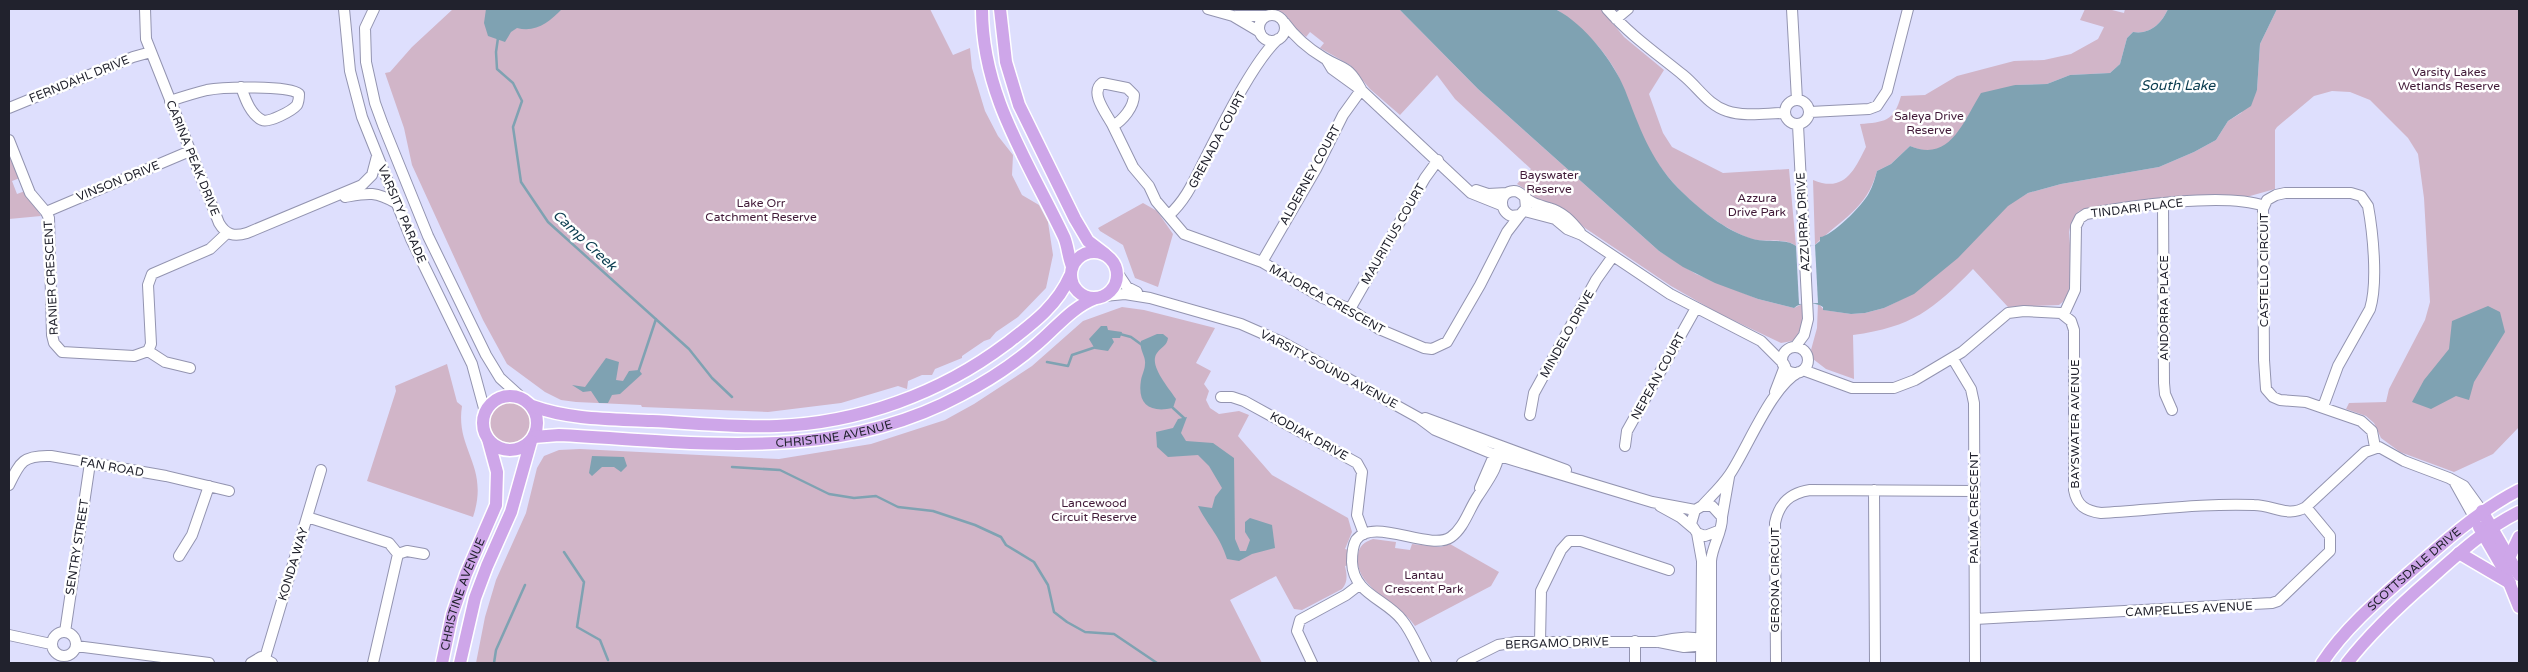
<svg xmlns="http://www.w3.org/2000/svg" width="2528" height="672" font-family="'Varela Round',sans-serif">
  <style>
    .green { fill: #d1b5c8 }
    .water { fill: #7fa2b2 }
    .pier { fill: #dedffd }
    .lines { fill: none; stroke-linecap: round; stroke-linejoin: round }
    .stream { stroke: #7fa2b2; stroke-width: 2.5 }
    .minor-casing { stroke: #9394b0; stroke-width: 12 }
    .major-casing { stroke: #fff; stroke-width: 15 }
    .minor { stroke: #fff; stroke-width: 10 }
    .major { stroke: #cea6e9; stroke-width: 12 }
    .labels { text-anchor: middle; stroke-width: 5; stroke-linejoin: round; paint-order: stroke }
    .park-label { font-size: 12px; fill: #411a38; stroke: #fff }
    .street-label { font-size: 12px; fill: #21222d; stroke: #fff }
    .water-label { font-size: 14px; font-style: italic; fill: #0a3c4f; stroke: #fff }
  </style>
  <rect width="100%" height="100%" fill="#dedffd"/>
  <path class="green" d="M453,9H930L953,55L970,48L972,68L985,111L998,136L1013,155L1012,175L1022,195L1039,205L1048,222L1053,255L1046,288L1018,317L996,332L990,339L984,341L962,356V358L935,369L932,375H922L908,381L907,389L898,386L841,403L768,412L642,407L641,405L576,402L561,400L545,392L507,364L483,320L412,165L404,128L385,73L390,72L412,47Z
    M1231,9H1399L1478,89L1659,251L1696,274L1758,299L1794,308L1802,304V324L1797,337L1792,341L1781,343L1718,313L1671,286L1585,228L1566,211L1531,197L1525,189L1517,184L1531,169L1455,99L1437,75L1400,115L1370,89L1350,65L1320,48L1324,43L1310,32L1306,37L1292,25L1285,14L1279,11L1266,10L1255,13Z
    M1556,9H1601L1624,37L1664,70L1649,94L1663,133L1672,147L1723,173L1789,169L1796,246C1785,237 1767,243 1752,239C1725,230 1697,208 1678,188C1658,167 1642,141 1632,114C1626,96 1621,78 1610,62C1596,40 1576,24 1556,9Z
    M2085,9H2108L2124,13L2125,9H2168C2162,23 2150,35 2133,32L2127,38L2120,64L2110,73L2070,75L2047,84L2015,85L1943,148C1930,152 1922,151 1910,146L1891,164L1877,171C1867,209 1841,219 1815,245L1813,180C1844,193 1854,171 1866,147L1860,124C1884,122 1894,122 1901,96L1925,95L1957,76L2014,61L2044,60L2071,54L2098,39L2104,27L2080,20Z
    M2277,9H2519V427L2493,454L2454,472L2400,452L2381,438L2374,423L2366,416L2346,409L2349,403L2386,402L2389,389L2425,320L2430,302L2424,198L2418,154L2408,138L2370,100L2350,92L2332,91L2314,96L2277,127L2275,130V189L2250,196L2151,200L2079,211L2071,223L2069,232C2070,251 2077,293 2059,305L2008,307L1973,269C1933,310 1912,327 1853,335L1854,379L1826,369L1813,359L1811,350L1817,328L1818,303L1824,310L1851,314L1865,313L1884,308L1912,294L2008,205L2028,193L2061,184L2159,167L2194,152L2216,140L2228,121L2241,113L2257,90L2260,44Z
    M9,153L20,178L12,181L17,194L25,191L41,216L9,219Z
    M1143,203L1157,211L1173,234L1158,287L1135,278L1123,245L1100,231L1098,228Z
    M1122,307L1144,310L1215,328L1196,363L1211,371L1204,384L1209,391L1206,400L1210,408L1219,414L1239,411L1249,415L1238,436L1272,475L1348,518L1352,532L1345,549L1349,550V565L1345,566C1347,575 1348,582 1342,589L1302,610L1294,609L1276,576L1230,600L1262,663H476L485,617L496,580L526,513L537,468L544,456L559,450L580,449L779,459L871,444L945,420L974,404L1032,366L1083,321Z
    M447,364L457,402L462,406C455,450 490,466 473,517L367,481L396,391L395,386Z
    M487 422a22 22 0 1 1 44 0a22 22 0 1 1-44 0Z
    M1373,539L1396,542L1395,548L1410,550L1412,544L1441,547L1450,544L1499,572L1491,586L1415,626C1399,601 1353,588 1358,555C1359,546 1364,542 1373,539Z"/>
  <path class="water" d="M486,9H562C549,22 536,33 517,28L511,32L505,42L488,36L484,23Z
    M1399,9C1441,9 1482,9 1524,9C1533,9 1550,6 1557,10C1584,24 1614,62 1625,90C1639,126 1650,159 1678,188C1698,208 1725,231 1753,239C1767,243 1785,238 1796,246L1815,245L1820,241V237C1831,237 1863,205 1869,193C1873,186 1875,178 1877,171L1891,164L1910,146C1950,163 1963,122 1981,93L2015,85L2047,84L2070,75L2110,73L2120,64L2127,38L2133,32C2150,35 2162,23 2168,9H2277L2260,44L2257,90L2251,106L2228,121L2216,140L2194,152L2159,167L2061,184L2028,193L2008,206L1958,258L1914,294L1884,308L1865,313L1851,314L1823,310V307C1815,302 1801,302 1794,308L1758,299L1715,283L1683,267L1659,251L1478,89Z
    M2488,306L2500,312L2505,332L2474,382L2469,400L2456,396L2431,409L2412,402L2424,380L2449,349L2452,321Z
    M1101,326H1107L1108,330L1122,332L1120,338H1112L1114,342L1108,351L1095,349L1089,339Z
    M1157,334H1163L1168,338C1167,346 1161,347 1157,353C1148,365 1169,388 1176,399L1173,408C1150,413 1137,405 1141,380C1142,375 1145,369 1145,364C1146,356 1139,350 1141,341Z
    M606,358L619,362L616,380L623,381L629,371L639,370L642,374L620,394L612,395L608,403H599L591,391L583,392L572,385L585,387Z
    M1187,417L1181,433L1186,441L1213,443L1234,458L1235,539L1240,551H1246L1250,540L1245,532V522L1250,518L1272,525L1275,548L1252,554L1239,561L1227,559C1220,536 1208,526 1198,506L1212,508L1215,497L1222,488L1209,466L1198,455L1168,457L1157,447L1156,432L1173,428L1178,419Z
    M592,456L624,457L627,466L621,472L614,467H602L592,476L589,473Z"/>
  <path class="pier" d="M1815,245L1818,303L1799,304L1796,246Z"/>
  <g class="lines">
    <path class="stream" d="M498,38L496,52L497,69L513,83L522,101L513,127L521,182L548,222L689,349L712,378L732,397
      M1120,334L1131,337L1142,345
      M1047,362L1068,366L1072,355L1096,347
      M639,370L656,319
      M1173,408L1184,418
      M732,467L780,470L829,494L854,498L876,496L898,507L933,511L975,525L1001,537L1006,545L1034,562L1048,585L1054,612L1067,622L1085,632L1114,634L1157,663
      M564,552L584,582L577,627L600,640L608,660
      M494,663L496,650L525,585"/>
    <defs>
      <path id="minor" d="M145,9L146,39L219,223C226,235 234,237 247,233L362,185L372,175L377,156
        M344,9L350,71L362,117L411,239L472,364L485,412
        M374,9L365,28L366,62L375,103L383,125L428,236L486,355L500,378L522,398
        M1208,9L1233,16L1260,32
        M1607,9C1630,35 1656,53 1683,75C1698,87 1708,105 1727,111C1745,117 1767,113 1785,113
        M1792,9L1797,100
        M1259 28a13 13 0 1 1 26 0a13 13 0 1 1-26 0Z
        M1236,16H1267
        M1616,19L1628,9
        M1284,22C1294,36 1309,49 1324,58C1344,70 1348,65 1361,89
        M1326,59L1332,69L1361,90L1471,193L1501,205
        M1785 112a12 12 0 1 1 24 0a12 12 0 1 1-24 0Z
        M170,101C182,97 195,93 207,90C222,87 289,85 299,94C299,98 299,101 297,105C292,111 269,123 262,120C250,114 245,98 241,87
        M9,108L133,57L151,52
        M1810,112L1869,109L1877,106L1887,91L1908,9
        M1113,126C1107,114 1089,93 1102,83L1127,88L1134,95C1134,107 1123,120 1113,126L1133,167L1149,186L1156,201L1184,234L1262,262L1323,298L1350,309L1379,329L1424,348L1432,349L1447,342L1480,285L1507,232L1520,215
        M9,140L30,193L46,212L49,218L52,335L54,343L62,352L134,356L148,351L151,344L148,285L152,274L210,249L227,233
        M1476,190L1488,194L1507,193
        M345,197C368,193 375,191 396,203
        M1525,197L1526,208L1520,215L1511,216C1499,211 1498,192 1514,191C1521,191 1524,198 1530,201C1536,205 1543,206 1549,208C1563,212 1571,221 1580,232
        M2163,204L2164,383L2165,394L2172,410
        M1525,211L1555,219L1567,229L1582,235L1670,294L1761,341L1784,364
        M46,212L190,151
        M1169,215C1187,199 1195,178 1206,157C1222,126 1253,62 1278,39
        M1262,262L1316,169L1343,115L1361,90
        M1117,272L1127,287L1137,292
        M1104,296L1125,294L1150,298L1241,324L1282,342L1419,418L1435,430L1493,454L1652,502L1695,510
        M1350,309L1425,178L1438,160
        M2064,314L2075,290L2076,226L2080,218L2086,214C2130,206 2225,192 2264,206
        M1795,347L1804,335L1808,319L1798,125
        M1782 360a13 13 0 1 1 26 0a13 13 0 1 1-26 0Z
        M148,351L165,362L190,368
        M1953,359L1971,389L1974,403L1975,663
        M1803,370L1852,388H1894L1915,380L1962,352L2008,313L2024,311L2061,313L2071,321L2074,330V490C2077,506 2086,511 2101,513C2152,510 2204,503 2254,505C2273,505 2288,518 2306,507L2365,452L2379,447L2404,461L2449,478L2464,486L2482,511
        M1775,392L1785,366
        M1221,397H1232L1244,401L1357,463L1362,472L1357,515L1364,534
        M2323,407L2338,366L2370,309C2378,283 2373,233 2368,206L2361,196L2351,193H2285L2276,195L2267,200L2263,209L2264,360L2266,389L2273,397L2280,400L2306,402L2361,421L2372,431L2375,447
        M1530,415L1534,393L1596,280L1613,256
        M1425,418L1566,470
        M1625,446L1627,431L1696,308
        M2454,481L2474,517
        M9,485C20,462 23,455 51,456L166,476L229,491
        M1480,488L1496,451
        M1874,490L1875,663
        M1660,506L1680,517L1693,528
        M1702,506C1712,495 1722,486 1730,474C1747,449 1772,385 1799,372
        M307,517L389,543L398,554L407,551L424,554
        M1722,517L1729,477
        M1697,533L1702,561L1701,663
        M179,556L192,535L209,486
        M1975,619L2272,603L2278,601L2330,551V536L2306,507
        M52 644a12 12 0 1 1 24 0a12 12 0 1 1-24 0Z
        M65,632L90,463
        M9,635L51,644
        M1635,641V663
        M1540,642L1541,591L1561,550L1569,541H1581L1669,570
        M1659,642L1684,647L1706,645
        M76,646L209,663
        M265,658L321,470
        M251,663L261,657L272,663
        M373,663L398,554
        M1312,663L1297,631L1300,620L1346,595L1359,585
        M1426,663C1418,649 1412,632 1402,620C1386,599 1353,594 1352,562C1352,555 1352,547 1356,540C1373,516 1430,552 1451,537C1464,528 1469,509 1478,496C1489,479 1499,467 1500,446
        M1462,663L1498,645L1517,642H1656C1675,638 1694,634 1711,643
        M1711,663V561C1712,546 1723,531 1722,517L1712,506H1702L1695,510L1691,524L1697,533L1705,536L1718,531
        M1776,663L1775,523C1779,503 1790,493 1810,490L1974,491"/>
      <g id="major">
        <path d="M982,9C982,96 1028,161 1064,237C1068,246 1068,257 1072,266"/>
        <path d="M1000,9L1006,62L1019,105L1075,219L1088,241L1105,254"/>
        <circle cx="1094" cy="275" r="23"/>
        <circle cx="510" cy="423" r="27"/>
        <path d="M532,406C571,420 611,419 652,421C693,423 735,428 777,426C859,423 941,393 1006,344C1032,324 1057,306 1070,276"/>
        <path id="s1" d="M534,437L559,435C698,442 833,464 961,395C988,381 1014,364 1037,344C1056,328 1072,307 1096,298"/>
        <path d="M2482,511L2519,575"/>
        <path d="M2479,527L2504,570L2519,607"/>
        <path d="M2459,553L2510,583"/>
        <path d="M2510,556L2519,537"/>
        <path id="s2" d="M442,663L452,615L466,574L496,505L497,472L488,439"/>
        <path d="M460,663L475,598L487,566L511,512L531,441"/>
        <path id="s3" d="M2322,663C2345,628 2378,600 2410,572C2444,542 2478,511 2519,490"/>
        <path d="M2347,663C2372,631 2400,605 2430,579C2458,554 2486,528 2519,512"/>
      </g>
    </defs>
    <use href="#minor" class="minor-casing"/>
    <use href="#major" class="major-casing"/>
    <use href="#minor" class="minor"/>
    <use href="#major" class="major"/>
  </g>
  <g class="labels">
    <g class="park-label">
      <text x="2449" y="76">Varsity Lakes<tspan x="2449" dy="14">Wetlands Reserve</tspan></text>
      <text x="1929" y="120">Saleya Drive<tspan x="1929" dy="14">Reserve</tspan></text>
      <text x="1549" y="179">Bayswater<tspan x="1549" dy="14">Reserve</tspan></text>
      <text x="1757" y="202">Azzura<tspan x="1757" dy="14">Drive Park</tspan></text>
      <text x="761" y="207">Lake Orr<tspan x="761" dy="14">Catchment Reserve</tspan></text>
      <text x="1094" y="507">Lancewood<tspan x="1094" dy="14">Circuit Reserve</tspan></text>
      <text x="1424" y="579">Lantau<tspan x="1424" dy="14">Crescent Park</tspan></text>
    </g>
    <g class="street-label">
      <text transform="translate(79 79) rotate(-22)" y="4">FERNDAHL DRIVE</text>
      <text transform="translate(1217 140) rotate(-62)" y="4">GRENADA COURT</text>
      <text transform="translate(193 158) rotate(68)" y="4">CARINA PEAK DRIVE</text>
      <text transform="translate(1310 175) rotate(-61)" y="4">ALDERNEY COURT</text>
      <text transform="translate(118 181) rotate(-22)" y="4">VINSON DRIVE</text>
      <text transform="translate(2137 208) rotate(-7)" y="4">TINDARI PLACE</text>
      <text transform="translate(402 214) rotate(67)" y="4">VARSITY PARADE</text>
      <text transform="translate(1803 222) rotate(-93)" y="4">AZZURRA DRIVE</text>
      <text transform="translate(1393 234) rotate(-60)" y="4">MAURITIUS COURT</text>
      <text transform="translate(2264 270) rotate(-90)" y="4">CASTELLO CIRCUIT</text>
      <text transform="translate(51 278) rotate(-93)" y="4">RANIER CRESCENT</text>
      <text transform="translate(1327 299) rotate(29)" y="4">MAJORCA CRESCENT</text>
      <text transform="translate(2164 308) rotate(-90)" y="4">ANDORRA PLACE</text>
      <text transform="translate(1567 334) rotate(-61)" y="4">MINDELO DRIVE</text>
      <text transform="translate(1329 369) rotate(28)" y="4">VARSITY SOUND AVENUE</text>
      <text transform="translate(1658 376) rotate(-61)" y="4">NEPEAN COURT</text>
      <text transform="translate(2075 424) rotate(-90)" y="4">BAYSWATER AVENUE</text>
      <text dy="4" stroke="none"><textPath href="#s1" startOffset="301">CHRISTINE AVENUE</textPath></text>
      <text transform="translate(1309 436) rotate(29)" y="4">KODIAK DRIVE</text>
      <text transform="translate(112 467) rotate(10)" y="4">FAN ROAD</text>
      <text transform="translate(1974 508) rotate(-90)" y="4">PALMA CRESCENT</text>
      <text transform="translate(77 547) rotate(-81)" y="4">SENTRY STREET</text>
      <text transform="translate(293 564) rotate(-73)" y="4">KONDA WAY</text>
      <text dy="4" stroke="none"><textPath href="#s3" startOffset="132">SCOTTSDALE DRIVE</textPath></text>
      <text transform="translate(1775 580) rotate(-90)" y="4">GERONA CIRCUIT</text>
      <text dy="4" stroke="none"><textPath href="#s2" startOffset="72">CHRISTINE AVENUE</textPath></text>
      <text transform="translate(2189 609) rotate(-3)" y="4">CAMPELLES AVENUE</text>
      <text transform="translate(1557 643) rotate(-2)" y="4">BERGAMO DRIVE</text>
    </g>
    <g class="water-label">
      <text x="2178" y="90">South Lake</text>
      <text transform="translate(585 240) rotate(43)" y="5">Camp Creek</text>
    </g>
  </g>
  <rect width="2528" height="672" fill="none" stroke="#21222d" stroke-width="20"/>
</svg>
